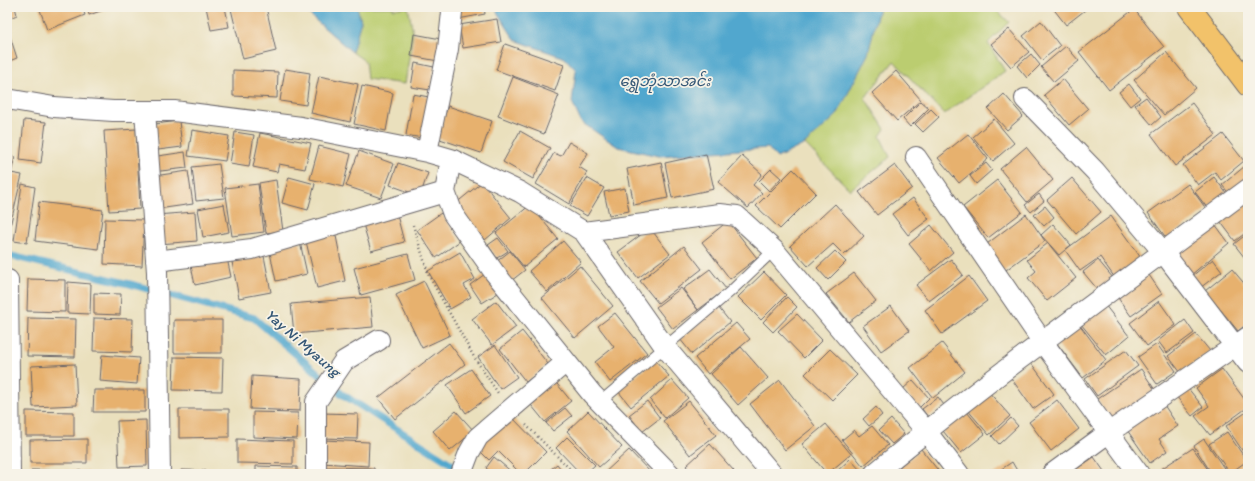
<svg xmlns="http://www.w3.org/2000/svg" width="1255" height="481" font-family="Itim,'Noto Sans Myanmar',sans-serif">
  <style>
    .green { fill: #bbcd70; stroke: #6e7856 }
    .water { fill: #51a7ce; stroke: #3a6484 }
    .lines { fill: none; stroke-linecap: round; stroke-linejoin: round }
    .stream { stroke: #51a7ce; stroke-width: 7 }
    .building { fill: #e7b16e }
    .lane-casing { stroke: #686468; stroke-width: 12 }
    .street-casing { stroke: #686468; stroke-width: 22 }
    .primary-casing { stroke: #686468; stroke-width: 24 }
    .path { stroke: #686468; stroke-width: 2.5; stroke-dasharray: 1 3; stroke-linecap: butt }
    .lane { stroke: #fff; stroke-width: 10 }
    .street { stroke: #fff; stroke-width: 20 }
    .primary { stroke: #f2c26a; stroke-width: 22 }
    .labels { text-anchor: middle; stroke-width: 3.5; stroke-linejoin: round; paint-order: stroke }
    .water-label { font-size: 15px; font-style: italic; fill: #355776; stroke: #f7f3e8 }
  </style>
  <rect width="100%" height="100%" fill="#f7f3e8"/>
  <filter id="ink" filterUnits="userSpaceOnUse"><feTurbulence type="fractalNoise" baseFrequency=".025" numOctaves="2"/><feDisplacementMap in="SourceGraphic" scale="8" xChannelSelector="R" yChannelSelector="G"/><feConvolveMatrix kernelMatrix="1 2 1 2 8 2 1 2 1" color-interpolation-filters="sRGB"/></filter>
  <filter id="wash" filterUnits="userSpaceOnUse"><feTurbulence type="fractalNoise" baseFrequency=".012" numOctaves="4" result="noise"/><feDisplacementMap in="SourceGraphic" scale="16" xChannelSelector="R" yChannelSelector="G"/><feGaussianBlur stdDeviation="0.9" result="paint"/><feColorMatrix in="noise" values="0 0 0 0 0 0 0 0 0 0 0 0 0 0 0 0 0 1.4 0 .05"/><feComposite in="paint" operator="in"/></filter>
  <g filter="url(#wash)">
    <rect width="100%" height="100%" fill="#eae0bd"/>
    <path class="green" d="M357,7H393V9L408,7L413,32L405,84L367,79L365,61L352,52L361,21Z
      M879,7H993L1009,22L988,43L1005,71L944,114L894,61L865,98L885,129L880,136L890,157L850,190L805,144L837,115L868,54Z"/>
    <path class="water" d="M304,7H357L361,21L352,52L312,17Z
      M496,7H879L868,54L837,115L805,144L777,158L768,148L659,156L618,147L581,122L572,102L576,70L565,58L515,40L497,12Z"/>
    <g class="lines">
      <path class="stream" d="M7,255L130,284L254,318L342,394L461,470"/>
    </g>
    <g id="blocks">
      <path class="building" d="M7,7H15L17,15L7,19Z
        M39,7H82L85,15L47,30Z
        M87,7H112L89,15Z
        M206,7H225L229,27L211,30Z
        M238,7H266L276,51L243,59L231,9Z
        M455,7H484L485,14L458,19Z
        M1052,7H1089L1066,25Z
        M1134,9L1164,47L1109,90L1079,52Z
        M497,19L501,42L463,48L459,25Z
        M1041,21L1060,46L1042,60L1023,36Z
        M7,27L17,58L7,62Z
        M1009,29L1029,52L1011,67L991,44Z
        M414,34L441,39L438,61L411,56Z
        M505,44L564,65L555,91L496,70Z
        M1066,46L1079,61L1054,82L1041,67Z
        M1166,52L1196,88L1164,115L1134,80Z
        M1031,54L1040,65L1027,78L1017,66Z
        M415,63L434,67L430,90L411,87Z
        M285,69L310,73L306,105L280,101Z
        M233,70L278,72L277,98L233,96Z
        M896,71L921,100L897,121L872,93Z
        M319,76L358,84L350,122L311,113Z
        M513,77L559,95L544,134L498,116Z
        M1063,79L1088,109L1069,125L1044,95Z
        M1129,84L1140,98L1130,106L1119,92Z
        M362,86L393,93L386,131L354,124Z
        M413,94L429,97L422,138L406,135Z
        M1004,94L1023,116L1007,130L988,109Z
        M1146,97L1161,117L1152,125L1135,105Z
        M921,101L929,108L910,127L903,119Z
        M1192,103L1216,135L1175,166L1151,134Z
        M448,106L492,121L481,153L437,138Z
        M931,109L939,117L923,132L915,124Z
        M994,119L1014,143L993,161L973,137Z
        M24,120L46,122L41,163L20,160Z
        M179,121L182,147L158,150L155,124Z
        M136,129L140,209L109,211L104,131Z
        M192,130L229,136L225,161L188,156Z
        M520,131L550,148L533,179L503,162Z
        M235,132L254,135L249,167L230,164Z
        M260,133L311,143L305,169L279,164L277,172L253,167Z
        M968,134L988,159L959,183L938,158Z
        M1223,134L1244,161L1221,180L1215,172L1198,185L1183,165Z
        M569,142L588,153L579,167L587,172L569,204L536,184L554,153L561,156Z
        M319,146L351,154L343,187L310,179Z
        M1026,147L1053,180L1027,202L1000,169Z
        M359,151L394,164L381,198L346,186Z
        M185,152L187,168L152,172L151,157Z
        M706,154L714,189L672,198L665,163Z
        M7,155L15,157L11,173L22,175L8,235L7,234Z
        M742,156L762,174L753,185L762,193L748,208L718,182Z
        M661,162L668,198L634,205L627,169Z
        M398,163L428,173L420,196L390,185Z
        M986,163L992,170L976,184L970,176Z
        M219,164L224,198L196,201L192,167Z
        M895,165L912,188L877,215L859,192Z
        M1245,166L1248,170V184L1232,197L1222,185Z
        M771,169L781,178L769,191L759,181Z
        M793,169L816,193L780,229L756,206Z
        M188,171L193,204L158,209L154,176Z
        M289,177L315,184L308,210L282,203Z
        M1214,177L1227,194L1208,209L1195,192Z
        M587,178L604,188L587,216L570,206Z
        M1072,178L1101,212L1076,234L1047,200Z
        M276,180L283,231L266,233L259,183Z
        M997,180L1022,212L988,238L963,207Z
        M482,182L511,218L485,240L455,204Z
        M22,184L35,187L27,243L14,241Z
        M258,184L264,232L232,236L225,188Z
        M1188,184L1207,210L1167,239L1148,213Z
        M625,188L629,211L609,215L604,192Z
        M1039,194L1044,201L1031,212L1025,205Z
        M913,198L929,219L908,235L892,214Z
        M1248,200V231L1235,241L1220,221Z
        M39,202L103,210L98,249L35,241Z
        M224,204L229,232L203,237L198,209Z
        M835,204L864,236L844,255L833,244L808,266L790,246Z
        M530,205L558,239L524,267L496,233Z
        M1045,206L1054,217L1044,226L1034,215Z
        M195,212L197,241L159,244L156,215Z
        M441,213L460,241L436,258L417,230Z
        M1026,214L1045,241L1002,273L983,247Z
        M397,215L404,242L371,251L363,224Z
        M1111,216L1141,258L1115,278L1100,257L1080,271L1065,250Z
        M105,219L144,220L142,266L104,264Z
        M728,221L757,258L730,279L702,242Z
        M1053,224L1071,245L1059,255L1041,235Z
        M1215,224L1229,243L1191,275L1175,256Z
        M931,225L953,252L931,271L909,244Z
        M650,228L670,254L638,278L618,252Z
        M335,231L345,281L317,288L305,237Z
        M1248,233V262L1234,244Z
        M498,238L508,251L497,258L488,245Z
        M563,241L581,262L547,292L529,271Z
        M300,242L307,274L276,281L269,248Z
        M1048,243L1076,278L1047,301L1028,278L1036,271L1027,260Z
        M684,246L702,269L658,303L640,281Z
        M510,251L525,270L511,281L496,262Z
        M835,251L846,262L828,280L817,268Z
        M460,252L475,279L464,285L471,297L450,309L428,271Z
        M408,254L415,280L361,295L354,268Z
        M264,256L271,292L239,298L232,262Z
        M227,258L231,277L195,285L191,266Z
        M951,259L963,275L929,301L916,285Z
        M1213,259L1222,271L1200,288L1191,277Z
        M1098,260L1113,278L1098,290L1083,272Z
        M580,266L613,306L575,338L542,298Z
        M710,269L726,289L698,310L683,289Z
        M1232,269L1248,288V323L1238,331L1205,291Z
        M764,272L786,295L761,320L738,297Z
        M854,273L876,301L849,322L826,294Z
        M485,274L498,293L482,303L470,285Z
        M1149,275L1162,294L1131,316L1118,298Z
        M969,276L987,301L942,334L925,310Z
        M28,279L65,280V312L27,311Z
        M424,281L450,335L422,348L396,295Z
        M68,282L91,284L90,314L67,313Z
        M681,288L698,310L673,329L656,307Z
        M94,293L121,294L120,315L94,314Z
        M370,297L373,327L294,334L291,304Z
        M787,297L797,307L773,332L763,322Z
        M496,301L516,327L492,345L472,319Z
        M1159,301L1176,325L1147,346L1130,323Z
        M1105,305L1129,336L1106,355L1081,324Z
        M891,306L909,331L881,351L863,326Z
        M718,307L730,322L692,354L680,339Z
        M615,313L647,353L610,382L595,362L614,347L598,326Z
        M797,314L822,340L804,358L778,331Z
        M28,318L76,319L75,357L27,356Z
        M94,318L133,319L132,352L93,351Z
        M174,320H222V353H174Z
        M1185,320L1194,333L1167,353L1158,341Z
        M736,323L750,339L708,374L695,358Z
        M1079,324L1106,360L1083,378L1056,342Z
        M522,331L548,364L526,382L500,349Z
        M1196,334L1210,351L1181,373L1168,356Z
        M449,343L465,364L395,419L378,398Z
        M942,343L965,372L933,398L910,368Z
        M1157,344L1176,371L1157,384L1138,357Z
        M495,345L517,377L500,389L478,357Z
        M741,347L768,378L738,405L711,374Z
        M830,349L857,375L832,400L805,374Z
        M1126,350L1138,366L1097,396L1085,379Z
        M102,355L139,358L137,384L100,381Z
        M174,357L223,358L222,391L173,390Z
        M655,360L669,376L631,407L618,391Z
        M1031,363L1054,394L1033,409L1011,378Z
        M75,364L77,405L33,407L31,366Z
        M471,369L490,396L466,413L447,385Z
        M1141,369L1155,390L1111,420L1097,399Z
        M1222,369L1248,404V407L1210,435L1195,416L1209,406L1196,388Z
        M252,376L301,379L300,411L250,409Z
        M553,379L571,401L545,422L527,400Z
        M672,380L688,398L665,418L650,400Z
        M780,380L815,426L785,450L750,404Z
        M913,380L929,398L919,408L903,389Z
        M1187,387L1203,407L1192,416L1176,396Z
        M94,390H145V412H93Z
        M987,390L1010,416L989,435L966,408Z
        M938,397L944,405L928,417L922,409Z
        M1057,400L1079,429L1051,451L1029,422Z
        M647,401L660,418L642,432L629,415Z
        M689,401L716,435L690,455L663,421Z
        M1162,402L1178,426L1159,439L1167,451L1150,463L1125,427Z
        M876,407L882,415L869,426L863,419Z
        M565,408L572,416L553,431L546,423Z
        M179,409H229V437L179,438Z
        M26,411L74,412V436H26Z
        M456,411L474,431L450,451L433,431Z
        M588,411L622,447L599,467L567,431Z
        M1248,411V459L1226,426Z
        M253,412L298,413L297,439L253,437Z
        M967,412L985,434L961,453L943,431Z
        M322,413L358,414L357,439L322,438Z
        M509,414L546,452L524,474H519L520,473L498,451L489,460L476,447Z
        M1011,418L1018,426L999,444L992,436Z
        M891,419L904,434L892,444L879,430Z
        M146,420L147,466L119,467L117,421Z
        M826,424L851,454L827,474L802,444Z
        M872,426L888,445L863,466L842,440L854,430L859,436Z
        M1227,432L1247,461L1230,473L1209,444Z
        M567,437L595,465L585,474H581L556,448Z
        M87,439V463H30V440Z
        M237,439L293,441V464L237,463Z
        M1204,439L1228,474H1212L1194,446Z
        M323,440L369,442L368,466L322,463Z
        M710,444L734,471L731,474H693L686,466Z
        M1193,448L1211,474H1164L1161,469Z
        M921,449L941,474H891Z
        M629,450L652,474H603Z
        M494,457L514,474H493L486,468Z
        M1094,457L1106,474H1069Z
        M850,459L861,471L858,474H834Z
        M1012,462L1019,474H994Z
        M557,464L565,474H545Z
        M256,466L297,467V474H256Z
        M324,467L374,468V474H324Z
        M32,470L88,471V474H32Z
        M181,470L221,471V474H181Z"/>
    </g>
  </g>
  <g filter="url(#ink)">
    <use href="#blocks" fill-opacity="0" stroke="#686468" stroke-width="1"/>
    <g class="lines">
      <defs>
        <path id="lane" d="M600,402L731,291L774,250"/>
        <path id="street" d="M7,99L54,107L113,111H174L301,127L427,152L451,159L520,192L584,232L665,347L772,474
          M1025,99L1095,171L1163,252L1248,363
          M145,111L157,272L160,474
          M427,152L448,49L452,12L451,7
          M916,157L1042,341L1139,474
          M445,192L453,214L494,272L592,394L670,474
          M584,232L720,214L737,216L774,250L926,431L959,474
          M156,261L252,249L445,192L451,159
          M8,280L10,474
          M316,474V402L344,361L379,340
          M461,474L469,453L478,437L566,362
          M874,474C995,374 1122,283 1248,189
          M1052,474L1108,433L1248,337"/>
        <path id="primary" d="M1189,7L1248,85"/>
      </defs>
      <use href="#lane" class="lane-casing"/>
      <use href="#street" class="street-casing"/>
      <use href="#primary" class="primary-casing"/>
      <path class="path" d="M413,225L429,276L474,357L498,393
        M526,425L575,474"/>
      <use href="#lane" class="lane"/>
      <use href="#street" class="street"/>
      <use href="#primary" class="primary"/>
    </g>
  </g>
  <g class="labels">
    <g class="water-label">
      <text x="665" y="86">ရွှေဘုံသာအင်း</text>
      <text transform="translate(303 343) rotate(41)" y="5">Yay Ni Myaung</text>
    </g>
  </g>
  <rect width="1255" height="481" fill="none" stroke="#f7f3e8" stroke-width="24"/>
</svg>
